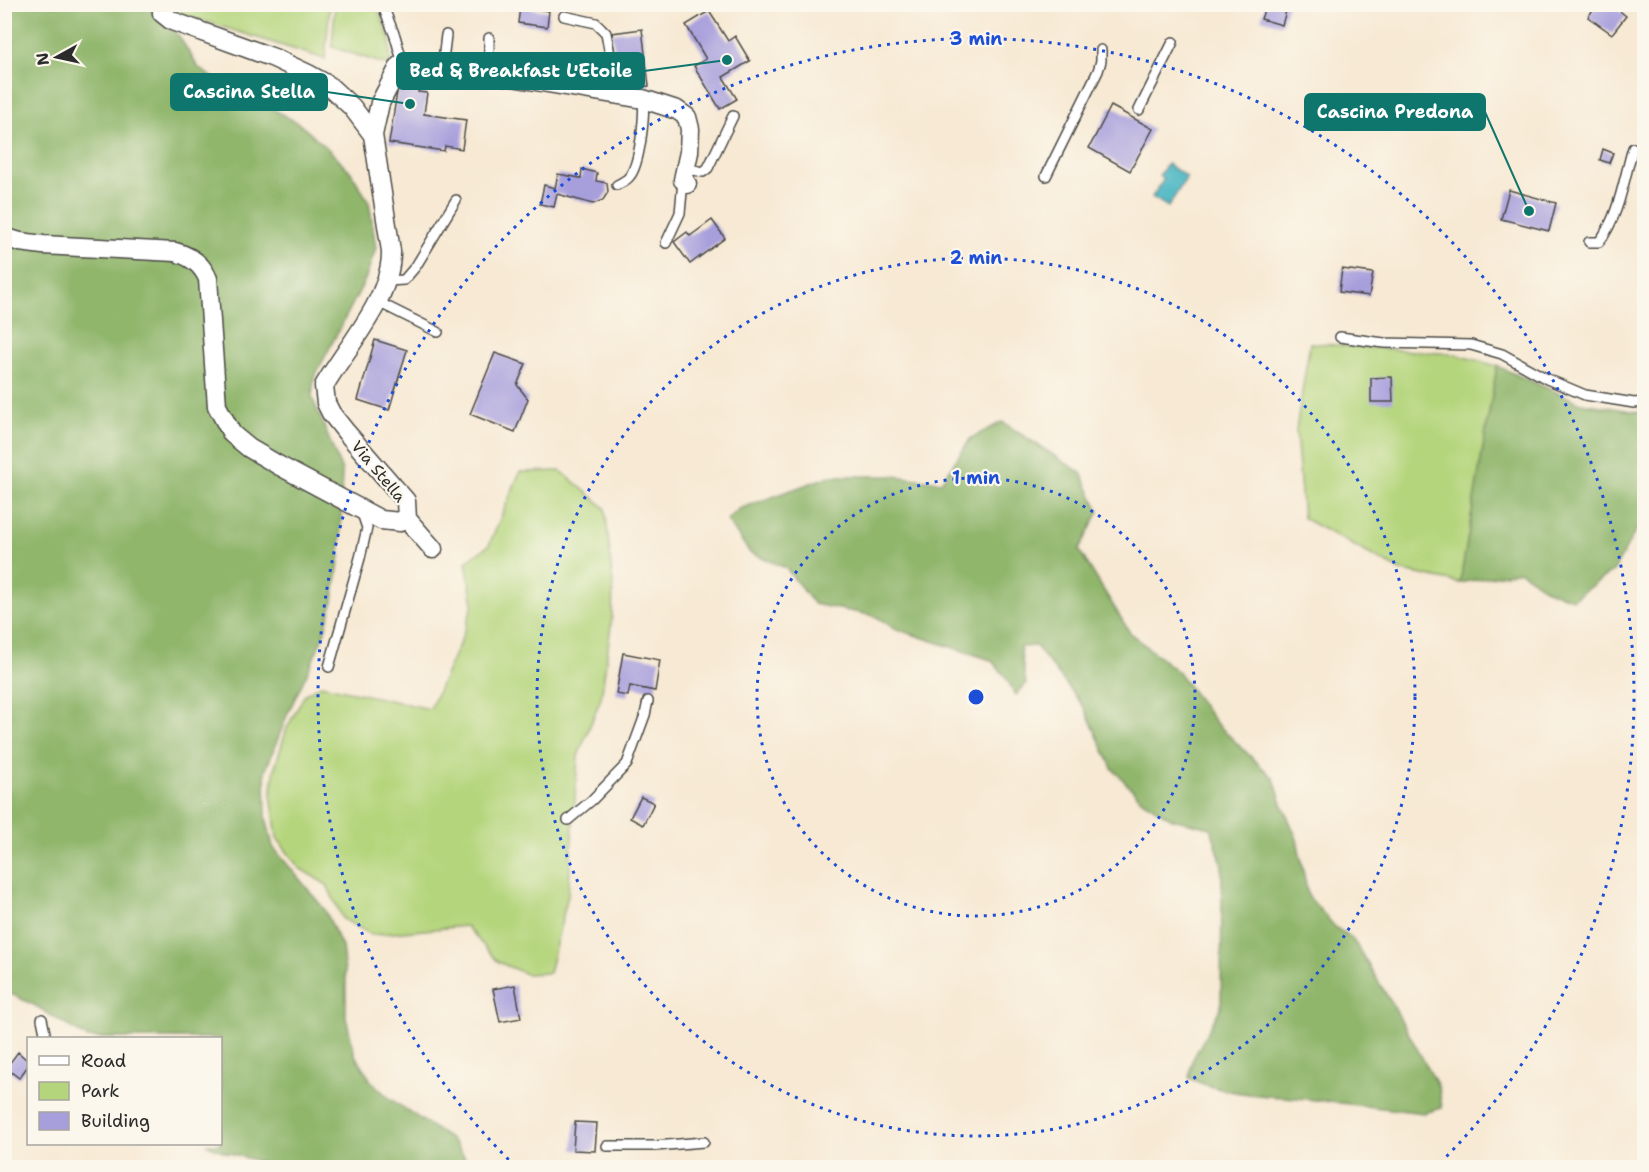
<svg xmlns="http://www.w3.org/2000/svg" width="1649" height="1172" font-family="'Shantell Sans',sans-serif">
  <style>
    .green { fill: #b5d57d; stroke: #708054; stroke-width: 1.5 }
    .forest { fill: #90b66c; stroke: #5e704c; stroke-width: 1.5 }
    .water { fill: #47b5c2; stroke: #397076; stroke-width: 1.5 }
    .building { fill: #a79fdc }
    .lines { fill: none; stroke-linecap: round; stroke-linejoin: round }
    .lane-casing { stroke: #4a4844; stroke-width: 12 }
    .street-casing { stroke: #4a4844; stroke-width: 21 }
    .lane { stroke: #fff; stroke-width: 9 }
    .street { stroke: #fff; stroke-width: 18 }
    .ring { fill: none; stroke: #1d4ed8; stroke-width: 3; stroke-dasharray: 3 6 }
    .labels { text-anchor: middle; stroke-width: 4.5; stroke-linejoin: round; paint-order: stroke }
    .street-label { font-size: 16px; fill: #2b2b2b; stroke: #fbf7ec }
    .centre { fill: #1d4ed8; stroke: #fbf7ec; stroke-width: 3 }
    .ring-label { font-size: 18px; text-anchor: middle; font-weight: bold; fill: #1d4ed8; stroke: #fbf7ec; stroke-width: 4.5; stroke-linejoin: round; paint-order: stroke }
    .leader { fill: none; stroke: #0f766e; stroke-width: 2 }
    .callout-dot { fill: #0f766e; stroke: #fbf7ec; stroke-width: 2 }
    .callout { fill: #0f766e; stroke: #0f766e; stroke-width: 2 }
    .callout-label { font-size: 18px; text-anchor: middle; font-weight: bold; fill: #fff }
  </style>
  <rect width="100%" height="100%" fill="#fbf7ec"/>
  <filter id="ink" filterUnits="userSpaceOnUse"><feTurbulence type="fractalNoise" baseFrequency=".0167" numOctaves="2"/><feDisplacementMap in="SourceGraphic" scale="12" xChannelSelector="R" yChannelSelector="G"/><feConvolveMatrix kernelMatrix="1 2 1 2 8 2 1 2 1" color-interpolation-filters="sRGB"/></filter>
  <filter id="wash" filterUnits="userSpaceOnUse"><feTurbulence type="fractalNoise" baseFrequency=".008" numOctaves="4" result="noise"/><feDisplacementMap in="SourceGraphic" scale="24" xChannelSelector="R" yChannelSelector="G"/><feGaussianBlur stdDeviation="1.35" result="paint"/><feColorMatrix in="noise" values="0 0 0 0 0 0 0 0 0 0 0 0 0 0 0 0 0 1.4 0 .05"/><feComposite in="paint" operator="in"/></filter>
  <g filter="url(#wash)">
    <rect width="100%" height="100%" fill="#f7e9d3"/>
    <path class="green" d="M171,4L330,5L325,59L169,10Z
      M335,5H376L390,39V66L332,47Z
      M1310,343L1453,354L1497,366L1460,583L1399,570L1303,518L1296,430Z
      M561,471L605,508L613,584L612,618L601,698L578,756L568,895L549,973L526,974L498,962L466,926L372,935L343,919L327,885L299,868L277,838L271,795L275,767L287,728L305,694L321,685L430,709L462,638L473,604L466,562L489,545L520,472Z"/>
    <path class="forest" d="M4,5H155L152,12L179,36L198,67L225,87L253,98L298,123L324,145L350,171L369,202L376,248L365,280L314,378L312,397L342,471L340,555L333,601L324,634L310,667L287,715L265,772L266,817L273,847L325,910L342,947L346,981V1018L355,1055L371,1081L389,1098L453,1141L468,1162L469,1167H273C251,1157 227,1155 206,1144H220V1038H88L36,1006L5,991Z
      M1497,366L1581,403L1644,413V525H1639L1614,570L1573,599L1549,591L1520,571L1460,583Z
      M1002,422L1081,473L1099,511L1079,550L1130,633L1178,672L1216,723L1274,779L1281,801L1297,839L1308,896L1336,928L1352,938L1392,1004L1439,1088L1442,1108L1424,1113C1388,1109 1351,1104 1315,1100C1273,1095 1228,1097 1189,1078L1192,1061L1221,1007L1222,865L1211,828L1172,819L1142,800L1112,768L1084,707L1036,646L1020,647L1026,684L1016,695L1005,676L991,660L896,629L875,616L814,604L786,568L750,553L727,520L739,509L830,476H894L941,482L971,438Z"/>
    <path class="water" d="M1167,164L1187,177L1168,207L1152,197L1164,179L1159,176Z"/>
    <g id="blocks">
      <path class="building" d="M1266,4H1288L1282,25L1261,19Z
        M1597,4H1611L1626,16L1612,34L1588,17Z
        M520,7L549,11L547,27L518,23Z
        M709,11L728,41L735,36L750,61L723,77L737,99L720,109L694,66L706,59L686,25Z
        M642,29L649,86L629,88L626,67H621L619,57L615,58L612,33Z
        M400,73L421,76L418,92L427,93L424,114L466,120L462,149L445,146L444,151L389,143Z
        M1111,106L1153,129L1130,171L1089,148Z
        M1603,149L1613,153L1609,163L1600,160Z
        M582,169L597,173L596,181L607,183L608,192L603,200L593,204L557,194L554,207L540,204L544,185L555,188L558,174L581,178Z
        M1509,190L1556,203L1549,231L1501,219Z
        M712,220L725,238L690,264L674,242L687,232L690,236Z
        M1342,269L1373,273L1369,296L1339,292Z
        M375,340L407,350L389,410L358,400Z
        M495,353L526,364L517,385L528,399L515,432L470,414Z
        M1392,377L1393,402H1371V378Z
        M623,653L660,660L655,691L630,686L628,696L616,694Z
        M641,797L654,803L643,825L630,818Z
        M515,985L521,1018L500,1022L493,989Z
        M18,1052L28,1061V1066L19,1078L6,1068Z
        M575,1122L597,1123L595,1151L573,1150Z"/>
    </g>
  </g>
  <g filter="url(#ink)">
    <use href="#blocks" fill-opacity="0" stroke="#4a4844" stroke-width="1.5"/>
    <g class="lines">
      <defs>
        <path id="lane" d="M382,4L395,36L403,64
          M564,16L596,23L606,33L611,60L610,77L602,92
          M489,38V73
          M442,69L446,35
          M1139,110L1173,42
          M685,168L703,172L708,168L733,116
          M1046,176L1098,71L1101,61V50
          M617,185C621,183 627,180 629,177C640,165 645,115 643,99
          M1589,242H1599C1619,217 1624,178 1633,148
          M666,243L680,213L683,181
          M388,281L404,280L416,266L456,200
          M376,301L438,332
          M1340,337L1384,343L1471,345L1502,354L1547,379L1585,395L1634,403L1644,402
          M329,667L360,558L367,528L361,510
          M568,820L592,800L627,764L645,715L648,701
          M42,1019L46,1038
          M607,1146H655L704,1142"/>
        <path id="street" d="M162,4V13L172,21L274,58L308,74L328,85L352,107L373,135L391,251C392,298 347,346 324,386L326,403L331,413L346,432L406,501L407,519
          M373,135L380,103L400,65L489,73L643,99L677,110L687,117L690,129L689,152L683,180L687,184
          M4,237L20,242L43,245L175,252C191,256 202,264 208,279L217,406L232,434L249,448L278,465L381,520L400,522L407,519
          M407,519L433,549"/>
      </defs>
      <use href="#lane" class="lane-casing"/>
      <use href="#street" class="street-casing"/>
      <use href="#lane" class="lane"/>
      <use href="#street" class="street"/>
    </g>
  </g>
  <g class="ring">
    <circle cx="976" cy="697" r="219"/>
    <circle cx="976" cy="697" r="439"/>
    <path d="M515 1166A658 658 0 1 1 1437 1166"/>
  </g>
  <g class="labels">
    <g class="street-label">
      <text transform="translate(379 471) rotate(50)" y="6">Via Stella</text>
    </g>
  </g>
  <circle cx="976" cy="697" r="9" class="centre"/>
  <g class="ring-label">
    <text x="976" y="45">3 min</text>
    <text x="976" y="264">2 min</text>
    <text x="976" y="484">1 min</text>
  </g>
  <path class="leader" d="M727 60L644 71M410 104L327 92M1529 211L1485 112"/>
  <g class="callout-dot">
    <circle cx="727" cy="60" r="6"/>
    <circle cx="410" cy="104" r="6"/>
    <circle cx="1529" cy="211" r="6"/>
  </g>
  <g class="callout">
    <rect x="397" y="53" width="247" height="36" rx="6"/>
    <rect x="171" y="74" width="156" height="36" rx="6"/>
    <rect x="1305" y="94" width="180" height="36" rx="6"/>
  </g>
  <g class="callout-label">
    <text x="521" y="77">Bed &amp; Breakfast L'Etoile</text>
    <text x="249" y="98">Cascina Stella</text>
    <text x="1395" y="118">Cascina Predona</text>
  </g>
  <rect width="1649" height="1172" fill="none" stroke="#fbf7ec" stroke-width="24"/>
  <rect x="27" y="1037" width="195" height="108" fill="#fbf7ec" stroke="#a8a59f" stroke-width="1.5"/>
  <rect x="39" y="1056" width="30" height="9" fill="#ffffff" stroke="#a8a59f" stroke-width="1.5"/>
  <text x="81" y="1067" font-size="18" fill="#2b2b2b">Road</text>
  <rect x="39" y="1082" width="30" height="18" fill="#b5d57d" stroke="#a8a59f" stroke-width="1.5"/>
  <text x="81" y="1097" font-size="18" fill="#2b2b2b">Park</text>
  <rect x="39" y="1112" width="30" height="18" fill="#a79fdc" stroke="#a8a59f" stroke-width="1.5"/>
  <text x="81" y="1127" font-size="18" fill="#2b2b2b">Building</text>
  <g transform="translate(57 57) rotate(262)" stroke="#fbf7ec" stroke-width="4.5" paint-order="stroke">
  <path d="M0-4.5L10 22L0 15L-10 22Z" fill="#2b2b2b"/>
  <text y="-9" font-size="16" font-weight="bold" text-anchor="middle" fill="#2b2b2b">N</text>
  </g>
</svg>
